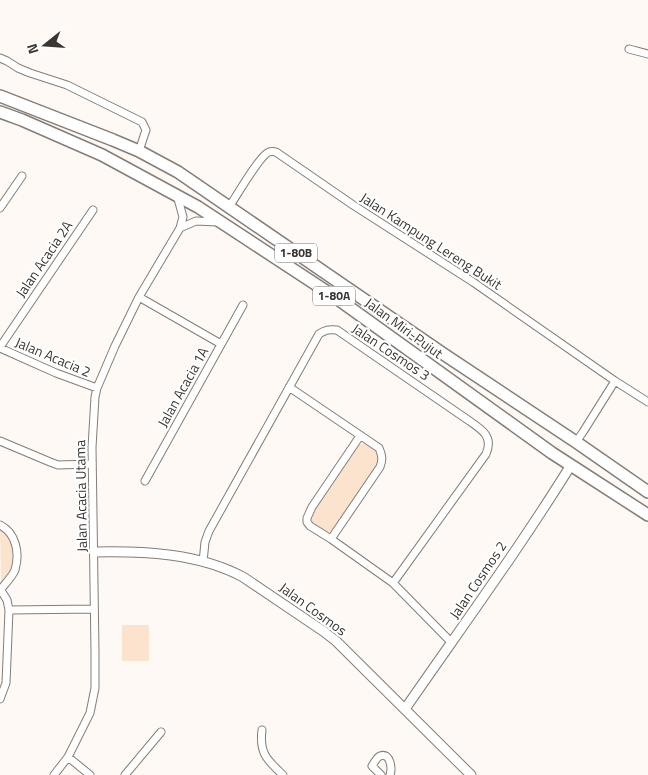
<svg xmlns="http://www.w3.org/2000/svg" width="648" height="775" font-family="'Titillium Web',sans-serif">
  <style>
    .green { fill: #fbe3ce }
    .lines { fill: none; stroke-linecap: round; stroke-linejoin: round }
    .minor-casing { stroke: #857d77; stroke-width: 9 }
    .tertiary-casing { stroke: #857d77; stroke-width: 11 }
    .trunk-casing { stroke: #857d77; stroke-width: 14 }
    .minor { stroke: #fff; stroke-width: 7 }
    .tertiary { stroke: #fff; stroke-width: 9 }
    .trunk { stroke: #fff; stroke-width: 11 }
    .labels { text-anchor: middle; stroke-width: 4.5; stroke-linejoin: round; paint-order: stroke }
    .shield { fill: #fff; stroke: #747270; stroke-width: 1 }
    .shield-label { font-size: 12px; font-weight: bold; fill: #393633 }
    .street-label { font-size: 14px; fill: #393633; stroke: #fff }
  </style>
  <rect width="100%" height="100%" fill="#fef9f5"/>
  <path class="green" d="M364,443C376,448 382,452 378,466L333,530C324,535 318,528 310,522V514L359,445Z
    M0,527L9,535L13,544L12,570L1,582Z
    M122,625H149V661H122Z"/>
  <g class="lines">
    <defs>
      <path id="minor" d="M629,49L648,54
        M0,58L7,61L18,68L30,73L67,85L142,122L146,130L139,151
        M229,207C236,197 260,155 269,152C272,151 273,151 276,152L353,205L473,282L615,381L648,402
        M0,208L22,176
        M180,228L196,221L218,222
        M139,297L221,344
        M0,347L93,210
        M0,348L56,373L97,388
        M289,387L379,448C382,455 383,459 380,467L331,539
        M360,436L312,507L307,518V522L310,526L331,539L393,583L451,642
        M0,441L50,462L58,465L92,464
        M576,442L583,432L615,381
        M145,481L243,305
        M0,525C16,533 20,553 15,570C12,577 5,584 1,589
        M203,562L205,542L209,531L319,334C325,330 329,329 337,330L468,420C481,429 494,436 486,454L393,583
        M0,589L7,600L9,610L6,683L0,699
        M9,610L94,609
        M262,730C259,753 267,760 283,775
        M68,757L90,775
        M54,775L68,757L90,713L95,688V651L92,447L95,397L97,388L115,346L139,297L180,228L183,217L177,195
        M125,775L161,732
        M381,775L372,766C374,763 377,757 380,756C391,752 392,769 390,775"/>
      <path id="tertiary" d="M94,552C144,551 198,553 243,577L323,631L336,641L471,775
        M405,709C461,628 519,549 571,465"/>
      <path id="trunk" d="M0,96L113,140L139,151L178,172L445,355L576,442L648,492
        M0,112L22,120L102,155L198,207L335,297L552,453L648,515"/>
    </defs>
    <use href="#minor" class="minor-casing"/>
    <use href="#tertiary" class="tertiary-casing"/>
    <use href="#trunk" class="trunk-casing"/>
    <use href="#minor" class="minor"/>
    <use href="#tertiary" class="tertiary"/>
    <use href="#trunk" class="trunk"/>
  </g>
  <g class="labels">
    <g class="shield">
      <rect x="275" y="243.5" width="42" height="19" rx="4"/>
      <rect x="313" y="286.5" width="42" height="19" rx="4"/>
    </g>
    <g class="shield-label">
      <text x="296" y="257">1-80B</text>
      <text x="334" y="300">1-80A</text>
    </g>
    <g class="street-label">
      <text transform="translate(431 241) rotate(33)" y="5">Jalan Kampung Lereng Bukit</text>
      <text transform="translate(44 259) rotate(-56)" y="5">Jalan Acacia 2A</text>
      <text transform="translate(404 328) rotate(36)" y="5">Jalan Miri-Pujut</text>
      <text transform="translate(391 352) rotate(34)" y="5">Jalan Cosmos 3</text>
      <text transform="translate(53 357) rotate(23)" y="5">Jalan Acacia 2</text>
      <text transform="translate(183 387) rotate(-61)" y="5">Jalan Acacia 1A</text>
      <text transform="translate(81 496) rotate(-91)" y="5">Jalan Acacia Utama</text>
      <text transform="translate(478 580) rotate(-56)" y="5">Jalan Cosmos 2</text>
      <text transform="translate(313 609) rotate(36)" y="5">Jalan Cosmos</text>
    </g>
  </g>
  <g transform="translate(45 45) rotate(253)" stroke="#ffffff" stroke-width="4" paint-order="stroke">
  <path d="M0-4L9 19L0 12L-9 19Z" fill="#393633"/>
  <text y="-8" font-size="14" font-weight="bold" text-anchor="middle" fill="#393633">N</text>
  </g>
</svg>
